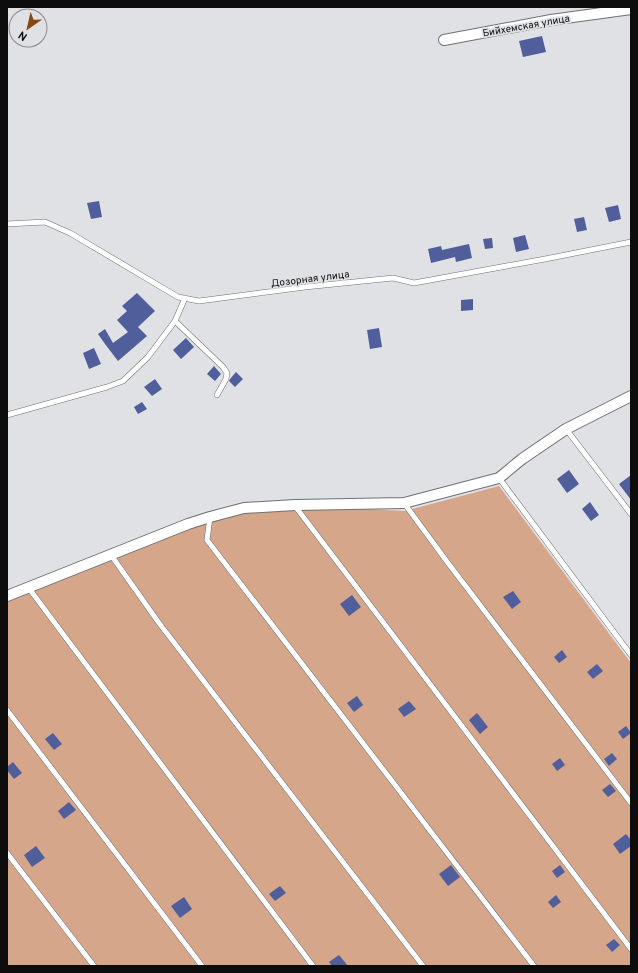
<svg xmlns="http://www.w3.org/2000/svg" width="638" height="973" font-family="Overpass,sans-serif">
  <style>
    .green { fill: #d5a689 }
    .building { fill: #505f9b }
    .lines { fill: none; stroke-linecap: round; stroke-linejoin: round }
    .lane-casing { stroke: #6e7073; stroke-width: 6 }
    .street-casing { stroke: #6e7073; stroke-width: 12 }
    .lane { stroke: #fff; stroke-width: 5 }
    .street { stroke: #fff; stroke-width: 10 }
    .labels { text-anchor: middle; stroke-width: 3.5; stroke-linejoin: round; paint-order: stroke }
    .street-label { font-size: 10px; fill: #0d0d0e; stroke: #e0e1e5 }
  </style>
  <rect width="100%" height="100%" fill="#e0e1e5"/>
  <path class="green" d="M499,486L631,663V966H7V596L210,517L295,505L405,511Z"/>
  <path class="building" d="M542,36L546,52L523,57L519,41Z
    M99,201L102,217L91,219L87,203Z
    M618,205L621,219L609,222L605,208Z
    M584,217L587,230L577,232L574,219Z
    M525,235L529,249L516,252L513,238Z
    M492,238L493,248L485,249L483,239Z
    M469,244L472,258L456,262L455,257L431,263L428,249L441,246L442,250Z
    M137,293L155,311L138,327L147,336L118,361L105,344L98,334L105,329L113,343L128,332L117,320L127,311L122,306Z
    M473,299V310L461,311V300Z
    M379,328L382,347L370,349L367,330Z
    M186,338L194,347L181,359L173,350Z
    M94,348L101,364L89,369L83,353Z
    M214,366L221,374L215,381L207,374Z
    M236,372L243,379L235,387L229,381L230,379Z
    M155,379L162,389L152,396L144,387Z
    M142,402L147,409L138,414L134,407Z
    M569,470L579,484L567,493L557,479Z
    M631,475V500L619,484Z
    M590,502L599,515L591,521L582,509Z
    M513,591L521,602L512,609L503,597Z
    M352,595L361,607L349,616L340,604Z
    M562,650L567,657L559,663L554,657Z
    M597,664L603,671L593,679L587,672Z
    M357,696L363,705L354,712L347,703Z
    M409,701L416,709L404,717L398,709Z
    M477,713L488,727L480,734L469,720Z
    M626,726L631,733L623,739L618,732Z
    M53,733L62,744L54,750L45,739Z
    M612,753L617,759L609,766L604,759Z
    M560,758L565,765L557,771L552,764Z
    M13,762L22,773L14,779L7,770V767Z
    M610,784L616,791L608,797L602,790Z
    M69,802L76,810L64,819L58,811Z
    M626,834L631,840V846L620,854L613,844Z
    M36,846L45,858L32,867L24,855Z
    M451,865L460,877L448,886L439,874Z
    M560,865L565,872L557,878L552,871Z
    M280,886L286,893L275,901L269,894Z
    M556,895L561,902L553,908L548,902Z
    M184,897L192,909L180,918L171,906Z
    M614,939L620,945L612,952L606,945Z
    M339,955L348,966H332L329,962Z"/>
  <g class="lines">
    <defs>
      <path id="lane" d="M7,224L45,222L70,233L178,297L199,301L305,287L393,278L414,283L545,259L631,242
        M175,321L223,367L227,373L226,379L217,395
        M7,415L107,387L123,381L148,357L175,321L185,298
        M566,429L631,514
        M499,478L631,655
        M404,503L448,563L631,803
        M295,506L631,949
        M210,517L207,540L534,966
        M111,555L159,623L423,966
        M28,587L63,634L313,966
        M7,710L202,966
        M7,853L94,966"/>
      <path id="street" d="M444,40L551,20L631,9
        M7,596L188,524L210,517L244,508L295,505L404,503L499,478L522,459L566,429L631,396"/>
    </defs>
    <use href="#lane" class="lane-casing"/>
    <use href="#street" class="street-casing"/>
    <use href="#lane" class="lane"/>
    <use href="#street" class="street"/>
  </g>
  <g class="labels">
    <g class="street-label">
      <text transform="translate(526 25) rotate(-10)" y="4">Бийхемская улица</text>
      <text transform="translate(310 278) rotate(-7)" y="4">Дозорная улица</text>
    </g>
  </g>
  <rect width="638" height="973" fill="none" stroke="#0d0d0e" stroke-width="16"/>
  <g transform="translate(28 28) rotate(214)"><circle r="19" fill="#e0e1e5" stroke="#8c8c8f"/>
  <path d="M0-3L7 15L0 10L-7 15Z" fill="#874612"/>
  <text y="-6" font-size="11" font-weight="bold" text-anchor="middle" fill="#0d0d0e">N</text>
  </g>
</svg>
